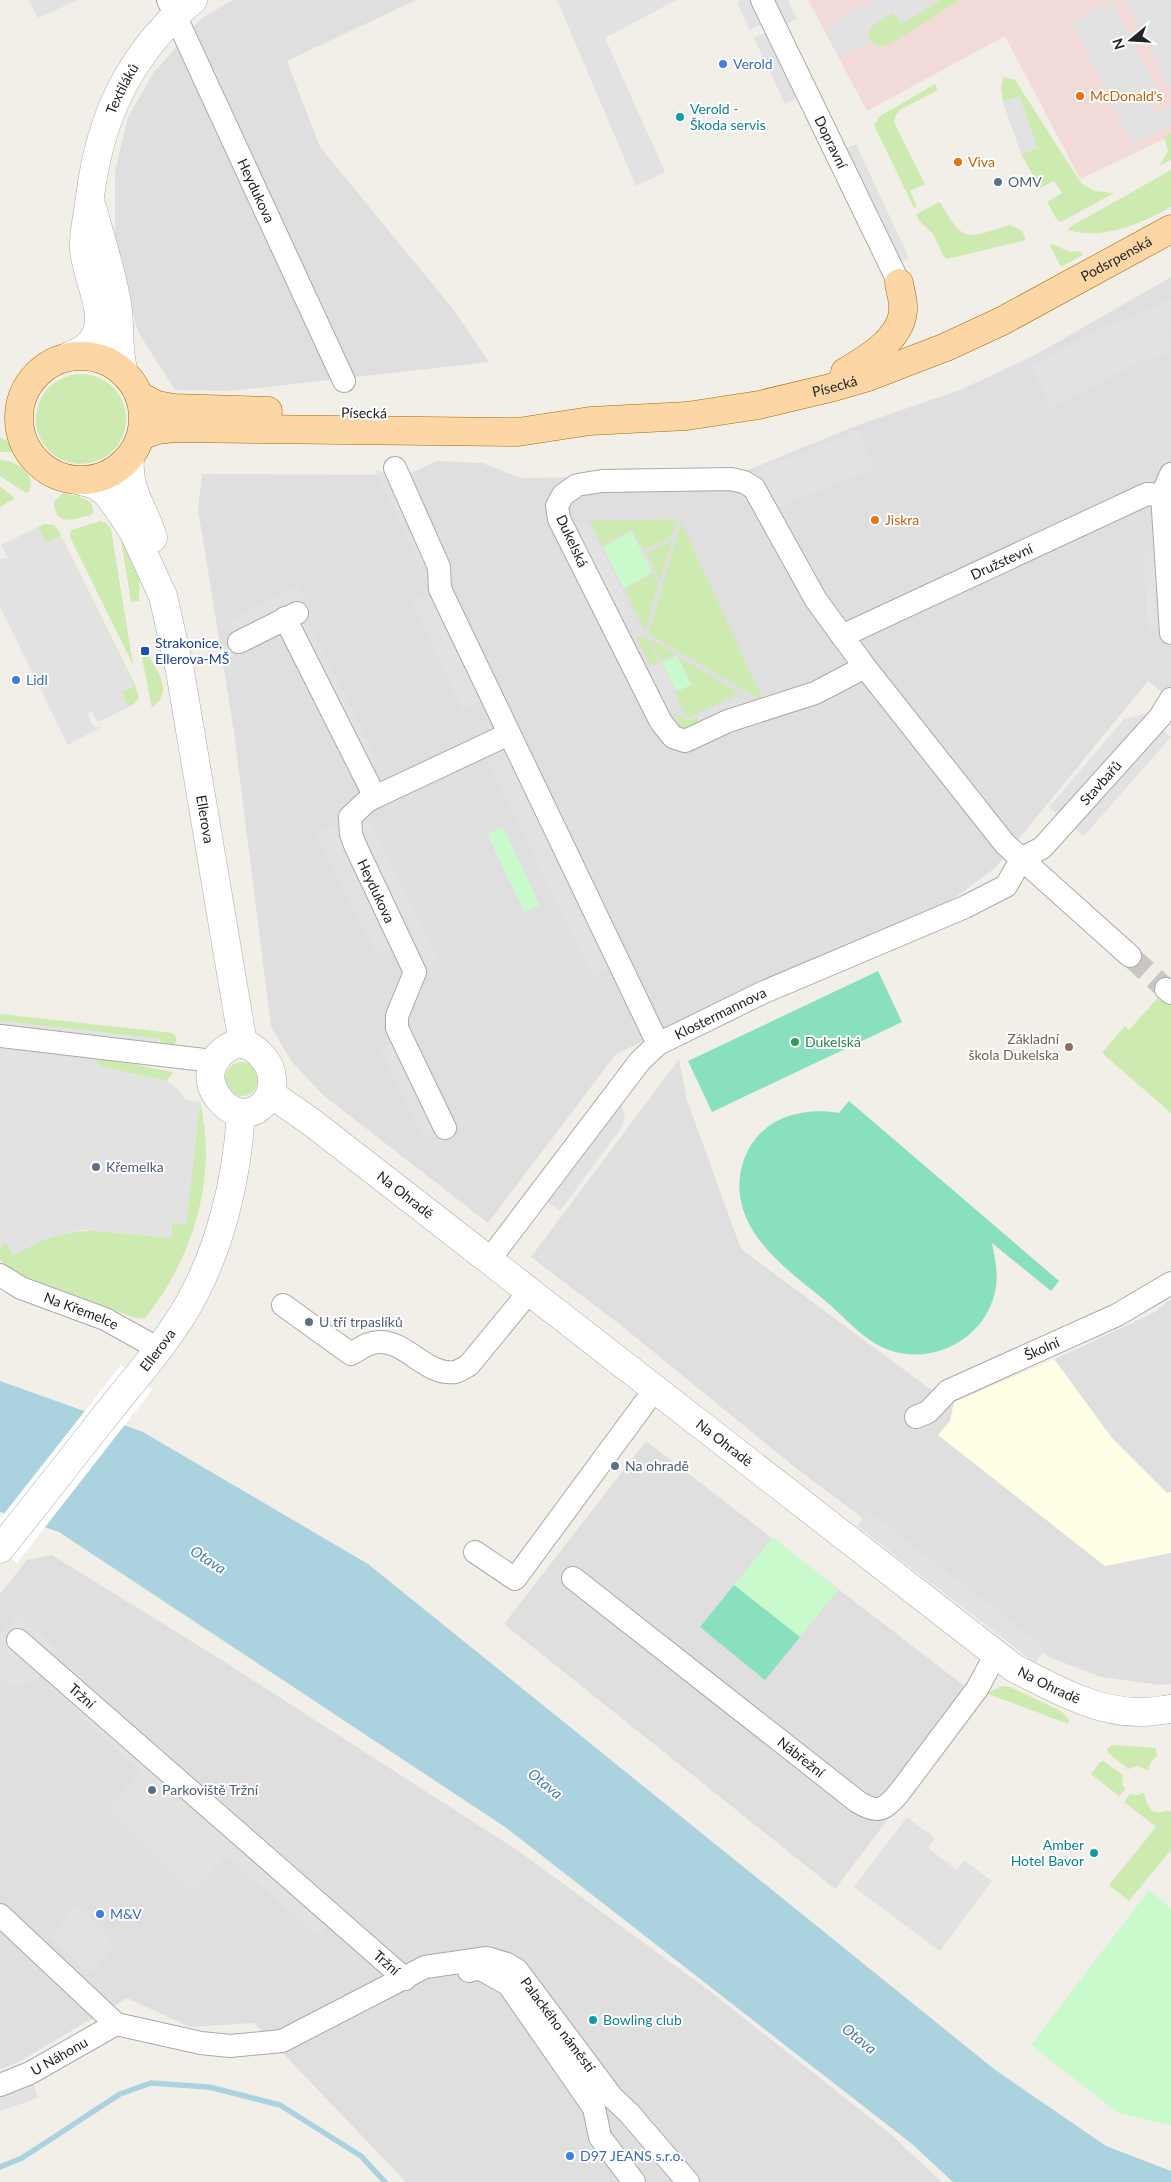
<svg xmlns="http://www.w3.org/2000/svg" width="1171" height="2182" font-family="Lato,sans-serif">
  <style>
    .residential { fill: #e0dfdf }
    .commercial { fill: #f2dad9 }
    .education { fill: #ffffe5 }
    .grass { fill: #cdebb0 }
    .park { fill: #c8facc }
    .pitch { fill: #88e0be }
    .parking { fill: #e2e2e2 }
    .water { fill: #aad3df }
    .pier { fill: #fff }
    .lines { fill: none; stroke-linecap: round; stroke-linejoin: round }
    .stream { stroke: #aad3df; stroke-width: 5.5 }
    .minor-tunnel { stroke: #c8c6c1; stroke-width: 22; stroke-dasharray: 22 11; stroke-linecap: butt }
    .minor-casing { stroke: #a9a9a9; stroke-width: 24 }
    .tertiary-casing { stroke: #a9a9a9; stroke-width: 29 }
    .primary-casing { stroke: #a06b00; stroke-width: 29 }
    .minor { stroke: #fff; stroke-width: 22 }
    .tertiary { stroke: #fff; stroke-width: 28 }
    .primary { stroke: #fcd6a4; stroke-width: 28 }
    .shop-dot { fill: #3f7fe0; stroke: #fff; stroke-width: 2 }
    .food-dot { fill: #e8710a; stroke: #fff; stroke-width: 2 }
    .culture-dot { fill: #0f9aa8; stroke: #fff; stroke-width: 2 }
    .service-dot { fill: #5c6f8a; stroke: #fff; stroke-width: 2 }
    .transit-dot { fill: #1a4fb4; stroke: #fff; stroke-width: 2 }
    .leisure-dot { fill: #2e9e5b; stroke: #fff; stroke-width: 2 }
    .education-dot { fill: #8d6e63; stroke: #fff; stroke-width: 2 }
    .labels { text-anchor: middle; stroke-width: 4; stroke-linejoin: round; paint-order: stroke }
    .shop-label { font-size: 14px; fill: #366cbe; stroke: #fff; text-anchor: start }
    .street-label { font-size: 14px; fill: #222; stroke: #fff }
    .food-label { font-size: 14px; fill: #c56008; stroke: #fff; text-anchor: start }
    .culture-label { font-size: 14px; fill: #0d838f; stroke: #fff; text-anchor: start }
    .service-label { font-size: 14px; fill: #4e5e75; stroke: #fff; text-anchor: start }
    .transit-label { font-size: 14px; fill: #164399; stroke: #fff; text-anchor: start }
    .education-label { font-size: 14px; fill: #785e54; stroke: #fff; text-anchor: end }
    .leisure-label { font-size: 14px; fill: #27864d; stroke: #fff; text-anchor: start }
    .water-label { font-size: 15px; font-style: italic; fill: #4a7aab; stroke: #fff }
  </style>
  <rect width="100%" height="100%" fill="#f2efe9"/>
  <path class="residential" d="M233,0H416L287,61L320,147L453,309L489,362L231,391L175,390L138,332L115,245V172L128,117L154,72L202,18Z
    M1171,277V700L1148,681L995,868L949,902L818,958L616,1054L488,1223L323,1095L291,1061L271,1026L234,732L198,509L202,474L407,475L437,461L482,463L521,478L678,476L748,470L858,425L960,390L1035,355Z
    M679,1059L687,1100L741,1249L949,1403L1064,1355L1155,1312L1171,1299V1684L1160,1685L1101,1677L1049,1657L797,1469L623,1327L531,1257Z
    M646,1441L980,1698L835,1889L504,1624Z
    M52,1555L220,1659L517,1850L711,1992L888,2132L942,2182H406L254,2023L190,2027L127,1998L17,2063L0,2069V1594L27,1560Z"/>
  <path class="commercial" d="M808,0H1171V136L1080,179L1005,36L867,111Z"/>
  <path class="education" d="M1054,1359L1112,1438L1167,1493L1171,1492V1553L1105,1566L938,1435L950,1421L954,1402Z"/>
  <path class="grass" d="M941,0H960L889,45L877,46C853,34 881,19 893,13L901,24Z
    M1003,77L1015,80L1081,183L1094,191L1114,193L1061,222L1057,220L1047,202L1062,193L1054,181L1040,188L1021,154L1037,148L1019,96L1003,102L1001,89Z
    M935,84L938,90L900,110L896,115L894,122L925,184L910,191L917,206L914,208L874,125L880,116Z
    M1171,133V160L1159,166L1168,151L1164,136Z
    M1171,170V207C1142,223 1102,241 1068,230L1070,227Z
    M940,202C964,245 967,238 1010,225L1022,231L1026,240L947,259L944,257L933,234L920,222L916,214Z
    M1052,244L1070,252L1080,251L1083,255L1063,266L1060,265L1050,246Z
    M36 419a45 45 0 1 1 90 0a45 45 0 1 1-90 0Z
    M0,437L11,443L19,452H0Z
    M0,460C17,460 37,474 29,492L26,493L0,476Z
    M0,486L15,498L0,507Z
    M63,493L78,496L91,502L94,512L91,515C75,519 55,528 54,502Z
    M677,519L671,537L644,550L632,529L602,545L590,521Z
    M100,521L106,523L111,529L133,665L70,537L71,530Z
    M681,522L764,702L649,634Z
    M45,524L54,525L59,531L135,685L139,697L135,703L128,707L121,692L134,686L61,536L46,543L44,541L38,527Z
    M119,528L140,573L139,601L131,602Z
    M672,541L660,580L646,553Z
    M653,573L658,583L646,633L625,589Z
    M636,636L648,638L659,661L650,665Z
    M650,639L676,654L661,661Z
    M148,653C157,674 175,689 152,708L142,658Z
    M678,656L739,693L687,718L675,693L692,685Z
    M674,714L688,721L696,717L702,730L685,738Z
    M1164,991L1171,997V1113L1102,1053L1125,1026L1129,1030Z
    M0,1014L172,1033L176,1037V1042L174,1045L162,1044L159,1039L0,1021Z
    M94,1058C121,1061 146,1067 173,1072L167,1081L106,1068L99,1065Z
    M225 1079a17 17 0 1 1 34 0a17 17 0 1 1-34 0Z
    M200,1102C218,1177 193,1259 145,1318H135L8,1270L0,1260V1250L5,1241L14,1255C69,1220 110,1232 171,1238L172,1222L186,1224Z
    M1002,1686L1010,1687L1061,1711L1069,1720L1068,1724L986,1693Z
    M1112,1745L1156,1748L1157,1756L1151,1762L1148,1770L1137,1766L1128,1769L1108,1753L1107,1749Z
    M1103,1761L1123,1775L1122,1782L1125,1790L1119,1796L1091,1774L1099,1763Z
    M1144,1793C1146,1805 1152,1818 1168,1810L1171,1813V1850L1129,1901L1109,1885L1156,1827L1124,1802L1130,1794L1138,1795Z"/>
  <path class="park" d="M631,531L652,572L624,588L603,547Z
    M677,656L691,685L676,691L662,663Z
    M503,827L540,905L524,912L487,834Z
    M773,1537L838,1590L800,1637L734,1585Z
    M1149,1890L1171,1908V2125L1118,2113L1031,2045Z"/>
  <path class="pitch" d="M878,971L902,1022L712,1112L688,1061Z
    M849,1101L1059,1281L1051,1291L992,1243C995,1259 999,1275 995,1292C985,1338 934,1366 889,1350C866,1342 847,1320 829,1304C790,1271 733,1235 740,1176C742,1162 747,1149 756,1138C776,1114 809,1108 839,1113Z
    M734,1585L800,1637L765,1680L700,1627Z"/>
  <path class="parking" d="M28,0H78L38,18Z
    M557,0H676L605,38L665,172L636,186Z
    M741,0H752L763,23L750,30L737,2Z
    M772,0H788L797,19L784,25Z
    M874,0H941L901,24L893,13L873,25L869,29L868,33L871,42L839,57L825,28Z
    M1126,0H1171V91Z
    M1113,1L1163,101L1151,106L1150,108L1153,111L1158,112L1171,106V126L1132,145L1072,23Z
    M767,32L798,97L785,104L754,38Z
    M1019,96L1038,148L1021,154L1003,102Z
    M856,144L909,258L898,263L843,150Z
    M1171,299V329L1169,330L1171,351L1145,363L1143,360L1052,408L1034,373L1035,371L1032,365L1117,320L1119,324L1124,321Z
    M859,430L875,469L768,511L747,475Z
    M375,470L390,474L431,567L419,564Z
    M572,522H588L638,623L625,630Z
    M38,527L46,543L61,536L134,686L121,692L128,707L98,722L91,710L88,715L91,722L95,727H101L68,745L0,607V559L8,558L1,545Z
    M1144,552H1159L1162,630L1147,631Z
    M298,586L314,618L307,621L378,762L362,771L285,619L239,642L228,622Z
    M429,593L480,701L463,711L412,602Z
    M660,662L679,702L666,709L647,669Z
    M741,696L746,710L703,730L697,716Z
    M1144,714L1171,737L1084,836L1064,822L1049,807L1124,719Z
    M503,748L610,968L593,977L485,757Z
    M364,810L439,960L415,972L401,943L377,955L316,834Z
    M0,1021L159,1039L157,1055L0,1036Z
    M400,1040L443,1128L423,1138L381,1050Z
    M0,1048L94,1058L99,1065L106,1068L167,1081L180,1091L185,1100L200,1102L186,1224L172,1222L171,1238L82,1230L47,1238L14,1255L6,1241L0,1250Z
    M621,1103L625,1118L620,1130L560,1211L546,1201Z
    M868,1511L1046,1648L1035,1663L857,1526Z
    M17,1614L56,1648L36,1681L23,1686H11L0,1677V1636Z
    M54,1677L243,1847L327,1927L318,1936L226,1856L192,1891L108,1808L140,1772L49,1686Z
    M907,1817L935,1838L928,1848L957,1870L964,1860L992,1881L940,1951L854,1887Z
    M76,1905L107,1934L112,1949L91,1974L50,1938Z
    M33,2084L38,2098L0,2111V2097Z"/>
  <path class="water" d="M0,1381L143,1432L368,1564L994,2069L1106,2146L1171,2171V2182H953L912,2144L505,1827L59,1532L0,1512Z"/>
  <path class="pier" d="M121,1365L152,1390L17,1563L0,1550V1519Z"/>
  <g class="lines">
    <path class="stream" d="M0,2167L22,2158L120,2094L151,2083L209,2087L280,2105L361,2156L385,2182"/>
    <path class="minor-tunnel" d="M1130,956L1166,989"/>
    <defs>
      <g id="minor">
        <path id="s1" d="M168,0L344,381"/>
        <path id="s2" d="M762,0L899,283"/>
        <path d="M395,468L439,567L440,589L658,1044"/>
        <path d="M1171,474L1162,495L1171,633"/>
        <path d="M285,618L375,797"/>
        <path id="s3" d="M842,636L1147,494L1162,495"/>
        <path d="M239,642L297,613"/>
        <path d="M865,667L815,693L728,721L685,741L673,737L661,722L559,519L557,506L563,495L577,485L602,481L731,479L744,482L754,488L816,600L865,667L1005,844L1130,956"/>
        <path id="s4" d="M1022,858L1042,848L1160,717L1171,699"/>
        <path d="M1166,989L1171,993"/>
        <path d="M0,1036L213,1061"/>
        <path d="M445,1128L397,1028V1016L415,972L355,845L351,834L350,817L366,802L375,797L509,734"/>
        <path id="s5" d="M489,1260L640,1061L658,1044L764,992L965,907L1006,886L1022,858"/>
        <path id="s6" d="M0,1275L21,1288L105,1319L159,1349"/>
        <path d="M283,1305L351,1354C360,1349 368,1342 379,1342C407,1341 426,1376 455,1372C460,1371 465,1367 469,1365L529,1292"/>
        <path id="s7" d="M916,1417L928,1412L948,1391L1117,1315L1171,1283"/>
        <path d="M475,1552L515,1579L655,1389"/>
        <path id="s8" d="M573,1578L858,1802C879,1815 885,1809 899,1793L977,1689L996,1654"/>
        <path id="s9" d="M18,1640L405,1979"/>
        <path id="s10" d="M0,1915L116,2024L201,2043L230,2046L282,2041L425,1967L487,1958L507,1964L517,1970L612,2097L629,2113L688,2182"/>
        <path d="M469,1971L479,1968L508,1984L594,2108L600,2137L634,2182"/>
        <path id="s11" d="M0,2085L30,2073L116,2024"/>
      </g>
      <g id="tertiary">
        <path d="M93,210C101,241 112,272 117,304C121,327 117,350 124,373"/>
        <path id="s12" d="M69,356C83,351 94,344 98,328C103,305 86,274 84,250C83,232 88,215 90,197C100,116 130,53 193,0"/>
        <path d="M130,457C127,492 144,507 153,538"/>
        <path id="s13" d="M77,480L96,485L107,494L115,504L133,531L163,596L180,671L243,1044"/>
        <path d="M236,1044C246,1043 252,1046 260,1054C295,1090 247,1139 217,1096C202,1075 214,1052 236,1044Z"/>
        <path id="s14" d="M271,1094L310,1121L1014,1668C1054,1688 1098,1714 1144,1712C1153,1712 1162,1710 1171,1709"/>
        <path id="s15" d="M0,1549C38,1502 75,1454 113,1406C138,1375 165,1344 186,1309C220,1251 237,1180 241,1113"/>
      </g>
      <g id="primary">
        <circle cx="81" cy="418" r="62"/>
        <path d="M845,372C867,359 905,337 903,306C903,299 900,290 899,283"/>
        <path d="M140,396L157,405L174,408L268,411"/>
        <path id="s16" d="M141,436L157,430L174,428L518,432L590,421L687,416L759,405L830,388L868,377L946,347L1002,321L1171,229"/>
      </g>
    </defs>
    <use href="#minor" class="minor-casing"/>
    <use href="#tertiary" class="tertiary-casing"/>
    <use href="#primary" class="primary-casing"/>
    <use href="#minor" class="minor"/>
    <use href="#tertiary" class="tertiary"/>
    <use href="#primary" class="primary"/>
  </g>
  <g class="shop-dot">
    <circle cx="723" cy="64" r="5"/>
    <circle cx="16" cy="680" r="5"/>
    <circle cx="100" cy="1914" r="5"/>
    <circle cx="570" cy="2156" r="5"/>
  </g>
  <g class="food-dot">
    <circle cx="1080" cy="96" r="5"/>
    <circle cx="958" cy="162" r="5"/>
    <circle cx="875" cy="520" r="5"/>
  </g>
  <g class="culture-dot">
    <circle cx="680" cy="117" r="5"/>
    <circle cx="1094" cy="1853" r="5"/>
    <circle cx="593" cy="2020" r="5"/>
  </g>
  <g class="service-dot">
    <circle cx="998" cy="182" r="5"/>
    <circle cx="96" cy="1167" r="5"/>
    <circle cx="309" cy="1322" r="5"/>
    <circle cx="615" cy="1466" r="5"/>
    <circle cx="152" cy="1790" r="5"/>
  </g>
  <rect class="transit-dot" x="140" y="646" width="10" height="10" rx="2.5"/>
  <circle class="leisure-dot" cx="795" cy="1042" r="5"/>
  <circle class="education-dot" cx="1069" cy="1047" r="5"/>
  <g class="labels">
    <g class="shop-label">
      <text x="733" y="69">Verold</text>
      <text x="26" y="685">Lidl</text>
      <text x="110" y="1919">M&amp;V</text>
      <text x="580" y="2161">D97 JEANS s.r.o.</text>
    </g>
    <g class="street-label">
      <text dy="5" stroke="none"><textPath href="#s12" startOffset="289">Textiláků</textPath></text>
      <text dy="5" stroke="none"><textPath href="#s2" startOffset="158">Dopravní</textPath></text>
      <text dy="5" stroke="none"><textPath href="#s1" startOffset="210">Heydukova</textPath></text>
      <text dy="5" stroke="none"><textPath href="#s16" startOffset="1009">Podsrpenská</textPath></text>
      <text dy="5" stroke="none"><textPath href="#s16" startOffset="699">Písecká</textPath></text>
      <text transform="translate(364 413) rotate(1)" y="5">Písecká</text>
      <text transform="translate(572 541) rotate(65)" y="5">Dukelská</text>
      <text dy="5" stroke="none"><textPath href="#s3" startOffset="176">Družstevní</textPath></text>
      <text dy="5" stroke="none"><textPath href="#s4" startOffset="110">Stavbařů</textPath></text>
      <text dy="5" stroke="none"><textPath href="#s13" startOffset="378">Ellerova</textPath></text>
      <text transform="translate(376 891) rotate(65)" y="5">Heydukova</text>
      <text dy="5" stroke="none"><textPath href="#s5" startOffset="344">Klostermannova</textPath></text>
      <text dy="5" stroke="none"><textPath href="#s14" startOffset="168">Na Ohradě</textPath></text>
      <text dy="5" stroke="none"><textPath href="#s6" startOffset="89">Na Křemelce</textPath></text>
      <text dy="5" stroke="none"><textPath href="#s15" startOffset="254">Ellerova</textPath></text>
      <text dy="5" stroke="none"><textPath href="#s7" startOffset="145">Školní</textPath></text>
      <text dy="5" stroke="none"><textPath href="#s14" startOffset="572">Na Ohradě</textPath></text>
      <text dy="5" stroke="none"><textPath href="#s14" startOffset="978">Na Ohradě</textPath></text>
      <text dy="5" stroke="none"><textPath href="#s9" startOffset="85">Tržní</textPath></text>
      <text dy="5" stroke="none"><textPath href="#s8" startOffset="290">Nábřežní</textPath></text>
      <text dy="5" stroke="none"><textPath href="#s9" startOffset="490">Tržní</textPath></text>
      <text dy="5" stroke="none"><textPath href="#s10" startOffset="652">Palackého náměstí</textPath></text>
      <text dy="5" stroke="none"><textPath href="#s11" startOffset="66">U Náhonu</textPath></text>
    </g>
    <g class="food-label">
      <text x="1090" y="101">McDonald's</text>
      <text x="968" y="167">Viva</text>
      <text x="885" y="525">Jiskra</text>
    </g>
    <g class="culture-label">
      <text x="690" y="114">Verold -<tspan x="690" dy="16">Škoda servis</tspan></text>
      <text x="1084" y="1850" text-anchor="end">Amber<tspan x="1084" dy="16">Hotel Bavor</tspan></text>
      <text x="603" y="2025">Bowling club</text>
    </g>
    <g class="service-label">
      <text x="1008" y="187">OMV</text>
      <text x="106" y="1172">Křemelka</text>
      <text x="319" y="1327">U tří trpaslíků</text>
      <text x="625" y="1471">Na ohradě</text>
      <text x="162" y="1795">Parkoviště Tržní</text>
    </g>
    <g class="transit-label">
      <text x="155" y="648">Strakonice,<tspan x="155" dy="16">Ellerova-MŠ</tspan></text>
    </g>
    <g class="education-label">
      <text x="1059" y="1044">Základní<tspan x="1059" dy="16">škola Dukelska</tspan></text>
    </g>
    <g class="leisure-label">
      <text x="805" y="1047">Dukelská</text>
    </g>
    <g class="water-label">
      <text transform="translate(208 1560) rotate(33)" y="5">Otava</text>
      <text transform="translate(545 1784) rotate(39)" y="5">Otava</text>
      <text transform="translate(859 2039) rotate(39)" y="5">Otava</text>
    </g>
  </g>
  <g transform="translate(1131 40) rotate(252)" stroke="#ffffff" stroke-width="4" paint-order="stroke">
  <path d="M0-4L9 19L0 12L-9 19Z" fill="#222222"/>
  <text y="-8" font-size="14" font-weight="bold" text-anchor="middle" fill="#222222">N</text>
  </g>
</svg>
